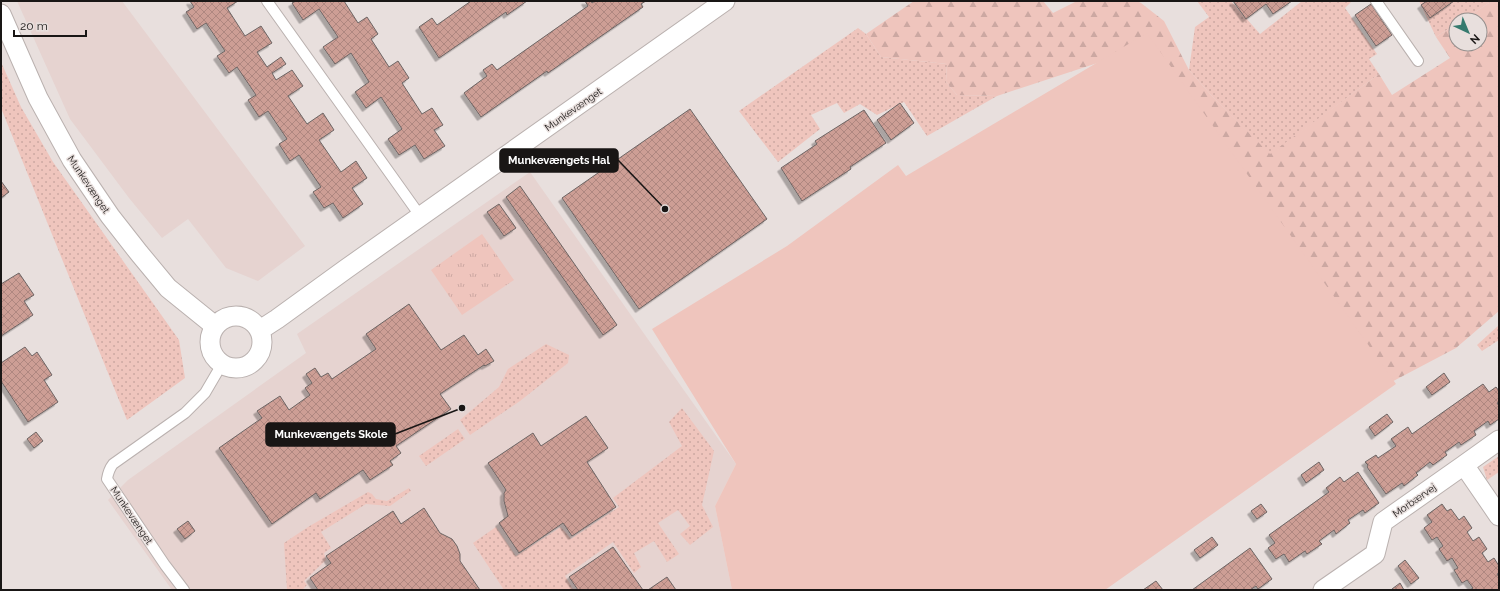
<svg xmlns="http://www.w3.org/2000/svg" width="1500" height="591" font-family="Raleway,sans-serif">
  <style>
    .built { fill: #e6d3d0 }
    .grass { fill: url(#grass-dots) }
    .forest { fill: url(#forest-firs) }
    .park { fill: url(#park-tufts) }
    .garden { fill: #efc5bd }
    .building { fill: url(#building-cross-hatch); stroke: #6d6564; filter: url(#shadow) }
    .lines { fill: none; stroke-linecap: round; stroke-linejoin: round }
    .lane-casing { stroke: #bab1af; stroke-width: 12 }
    .street-casing { stroke: #bab1af; stroke-width: 21 }
    .lane { stroke: #fff; stroke-width: 10 }
    .street { stroke: #fff; stroke-width: 19 }
    .labels { text-anchor: middle; stroke-width: 3; stroke-linejoin: round; paint-order: stroke }
    .street-label { font-size: 10px; fill: #191615; stroke: #e8dfdd }
    .leader { fill: none; stroke: #191615; stroke-width: 1.5 }
    .callout-dot { fill: #191615; stroke: #e8dfdd; stroke-width: 1.5 }
    .callout { fill: #191615; stroke: #191615; stroke-width: 1.5 }
    .callout-label { font-size: 11px; text-anchor: middle; font-weight: bold; fill: #fff }
  </style>
  <defs>
    <pattern id="grass-dots" width="8" height="8" patternUnits="userSpaceOnUse"><rect width="8" height="8" fill="#efc5bd"/><path d="M2 2h.1M6 6h.1" fill="none" stroke="#cca8a2" stroke-width="1.8" stroke-linecap="round"/></pattern>
    <pattern id="forest-firs" width="22" height="20" patternUnits="userSpaceOnUse"><rect width="22" height="20" fill="#efc5bd"/><path d="M5 1l3.5 6h-7zM16 11l3.5 6h-7z" fill="#cca8a2"/></pattern>
    <pattern id="park-tufts" width="24" height="20" patternUnits="userSpaceOnUse"><rect width="24" height="20" fill="#efc5bd"/><path d="M3 7l-1-3M5 7V3M7 7l1-3M15 17l-1-3M17 17v-4M19 17l1-3" fill="none" stroke="#cca8a2"/></pattern>
    <pattern id="building-cross-hatch" width="8" height="8" patternUnits="userSpaceOnUse"><rect width="8" height="8" fill="#cd9e95"/><path d="M0 0l8 8M0 8l8-8" fill="none" stroke="#af8780"/></pattern>
    <filter id="shadow"><feDropShadow dx="-3.5" dy="3.5" stdDeviation="0" flood-color="#0004"/></filter>
  </defs>
  <rect width="100%" height="100%" fill="#e8dfdd"/>
  <path class="built" d="M17,1H122L305,246L258,281L226,268L188,219L162,238L129,198L70,119Z
    M530,172L736,464L715,506L732,590H172L108,500L128,480L306,353L297,334Z"/>
  <path class="grass" d="M1197,1H1231L1260,34L1302,1H1352L1345,8L1377,54L1369,59L1379,74L1270,155L1211,95L1189,70L1195,27L1209,17Z
    M1419,1H1492L1463,20H1456V24L1436,37Z
    M858,28L866,34L881,57L947,64L946,82L957,95L997,96L927,136L904,102L877,115L860,104L844,113L837,103L811,115L820,129L778,162L739,111Z
    M1,62L21,107L53,162L179,340L185,378L127,420L1,108Z
    M1499,325V340L1482,351L1477,345Z
    M546,344L569,355L568,363L520,401L470,435L460,420L499,387L508,369Z
    M682,408L714,451L702,505L713,527L690,545L680,534L690,526L678,510L658,523L679,554L667,562L654,541L634,553L641,567L634,573L613,542L565,576L573,589L571,590H504L473,543L496,527L516,556L561,527L571,539L619,507L613,498L682,446L669,422Z
    M458,429L465,439L426,466L419,456Z
    M1499,456V472L1487,480L1483,467Z
    M409,488L411,491L390,506L366,504L321,532L331,548L324,553L326,560L304,581L307,585L302,590H287L284,543L308,527L368,492L372,494L376,499L387,501Z"/>
  <path class="forest" d="M914,1H1043L1053,13L1077,1H1137L1141,3L1164,21L1189,70L1211,95L1270,154L1379,74L1392,95L1450,58L1436,37L1456,24V44H1480V20H1463L1492,1H1499V311L1456,348L1382,387L1140,49L997,96L957,95L946,82L947,64L881,57L866,34Z"/>
  <path class="park" d="M482,234L514,280L462,315L431,270Z"/>
  <path class="garden" d="M1147,33L1396,384L1105,590H732L715,506L736,464L652,329L787,246L898,165L906,176Z"/>
  <path class="building" d="M190,1H238L227,8L245,36L261,26L272,43L257,52L267,67L281,57L286,64L272,73L276,80L292,70L303,86L288,96L307,124L323,113L334,130L319,140L341,172L356,161L367,178L352,188L363,204L343,218L333,203L324,208L313,192L321,187L299,155L290,161L279,144L287,139L268,111L259,117L248,100L256,95L237,67L229,73L217,56L225,51L206,23L197,29L186,12L194,7Z
    M296,1H344L358,23L367,17L378,34L371,39L389,67L398,61L409,78L402,83L422,114L432,108L443,125L434,130L445,146L424,159L415,145L399,155L388,139L402,129L381,97L366,108L355,92L369,82L351,53L335,64L323,47L338,37L319,9L303,20L292,3Z
    M471,1H527L507,15L506,12L439,58L419,27L432,18L437,25Z
    M585,1H591L592,3L595,1H646L641,4L643,7L548,73L547,71L481,117L464,93L487,76L483,70L492,64L497,70L588,6Z
    M1233,1H1292L1273,14L1266,4L1246,19Z
    M1427,1H1454L1430,18L1421,5Z
    M1371,4L1392,35L1376,46L1355,15Z
    M900,103L914,123L891,140L877,120Z
    M690,109L767,219L639,309L562,198Z
    M864,110L886,143L850,167L851,169L802,201L781,168L817,144L815,141Z
    M1,181L9,192L1,198Z
    M520,186L617,325L603,335L506,197Z
    M499,204L516,228L504,236L487,212Z
    M19,273L34,295L24,301L33,315L1,336V284Z
    M409,304L441,350L464,335L478,355L486,349L494,361L485,366L484,365L440,394L451,409L396,446L401,453L390,461L393,465L370,480L363,470L320,499L316,493L272,524L219,448L262,418L257,411L280,396L289,410L310,395L305,388L312,383L306,374L315,368L321,377L328,373L332,379L376,349L366,334Z
    M25,347L32,356L37,352L52,375L44,380L58,402L28,422L1,381V363Z
    M1444,373L1450,382L1432,395L1426,387Z
    M1483,384L1489,392L1496,387L1499,391V402L1497,403L1499,406V419L1490,425L1488,421L1474,431L1476,435L1461,445L1459,442L1445,452L1447,455L1433,465L1430,462L1416,473L1418,475L1404,486L1402,483L1386,494L1367,467L1368,465L1365,462L1376,455L1378,458L1396,446L1391,439L1408,427L1412,434Z
    M1387,414L1393,422L1375,436L1369,427Z
    M586,416L608,448L587,462L616,507L572,536L563,523L519,553L499,523L508,516L504,501V493L506,490L488,463L533,433L541,446Z
    M36,432L43,441L34,448L27,439Z
    M1319,462L1324,470L1306,483L1301,475Z
    M1358,472L1379,503L1365,513L1363,510L1348,520L1350,523L1336,534L1334,530L1319,541L1322,544L1307,554L1305,551L1289,562L1284,554L1276,559L1268,548L1275,543L1269,535L1329,492L1326,488L1340,477L1344,482Z
    M1261,504L1267,512L1257,519L1251,511Z
    M1442,504L1447,511L1451,509L1459,520L1464,516L1472,528L1467,532L1473,541L1479,537L1487,549L1482,553L1488,562L1494,558L1499,566V573L1497,574L1499,577V590H1470L1473,588L1467,580L1462,583L1454,570L1458,568L1452,558L1447,561L1439,549L1443,546L1437,537L1432,540L1424,528L1432,522L1427,515Z
    M424,508L440,533L452,539L457,546L460,554V561L480,590H318L310,578L331,563L326,556L393,511L401,524Z
    M188,521L195,531L185,539L177,529Z
    M1212,537L1218,545L1200,558L1194,550Z
    M613,547L643,590H578L569,577Z
    M1250,548L1272,579L1258,589L1256,586L1250,590H1192Z
    M1405,560L1419,578L1411,584L1398,566Z
    M667,577L676,590H648Z
    M1156,581L1163,590H1143Z
    M1400,583L1404,590H1392V589Z"/>
  <g class="lines">
    <defs>
      <path id="lane" d="M267,1L421,217
        M1376,1L1418,61
        M184,590L165,565L107,479C108,473 109,469 113,464L185,413L205,393L222,364"/>
      <path id="street" d="M1,14L38,98L72,160L110,216L139,253L168,288L215,326
        M210 342a26 26 0 1 1 52 0a26 26 0 1 1-52 0Z
        M260,330L277,319L346,269L725,1
        M1464,465L1499,440
        M1323,590L1375,554L1383,522L1464,465L1499,516"/>
    </defs>
    <use href="#lane" class="lane-casing"/>
    <use href="#street" class="street-casing"/>
    <use href="#lane" class="lane"/>
    <use href="#street" class="street"/>
  </g>
  <g class="labels">
    <g class="street-label">
      <text transform="translate(573 109) rotate(-35)" y="4">Munkevænget</text>
      <text transform="translate(89 184) rotate(56)" y="4">Munkevænget</text>
      <text transform="translate(1414 500) rotate(-35)" y="4">Morbærvej</text>
      <text transform="translate(132 515) rotate(56)" y="4">Munkevænget</text>
    </g>
  </g>
  <path class="leader" d="M665 209L618 160M462 408L395 434"/>
  <g class="callout-dot">
    <circle cx="665" cy="209" r="4"/>
    <circle cx="462" cy="408" r="4"/>
  </g>
  <g class="callout">
    <rect x="500" y="149" width="118" height="23" rx="4"/>
    <rect x="266" y="423" width="129" height="23" rx="4"/>
  </g>
  <g class="callout-label">
    <text x="559" y="164">Munkevængets Hal</text>
    <text x="331" y="438">Munkevængets Skole</text>
  </g>
  <rect width="1500" height="591" fill="none" stroke="#191615" stroke-width="4"/>
  <g transform="translate(1468 32) rotate(136)"><circle r="19" fill="#e8dfdd" stroke="#958f8d"/>
  <path d="M0-3L7 15L0 10L-7 15Z" fill="#357a6e"/>
  <text y="-6" font-size="11" font-weight="bold" text-anchor="middle" fill="#191615">N</text>
  </g>
  <path d="M14 30v6h72v-6" fill="none" stroke="#191615" stroke-width="2"/>
  <text x="20" y="30" font-size="12" fill="#191615" stroke="#e8dfdd" stroke-width="3" paint-order="stroke">20 m</text>
</svg>
